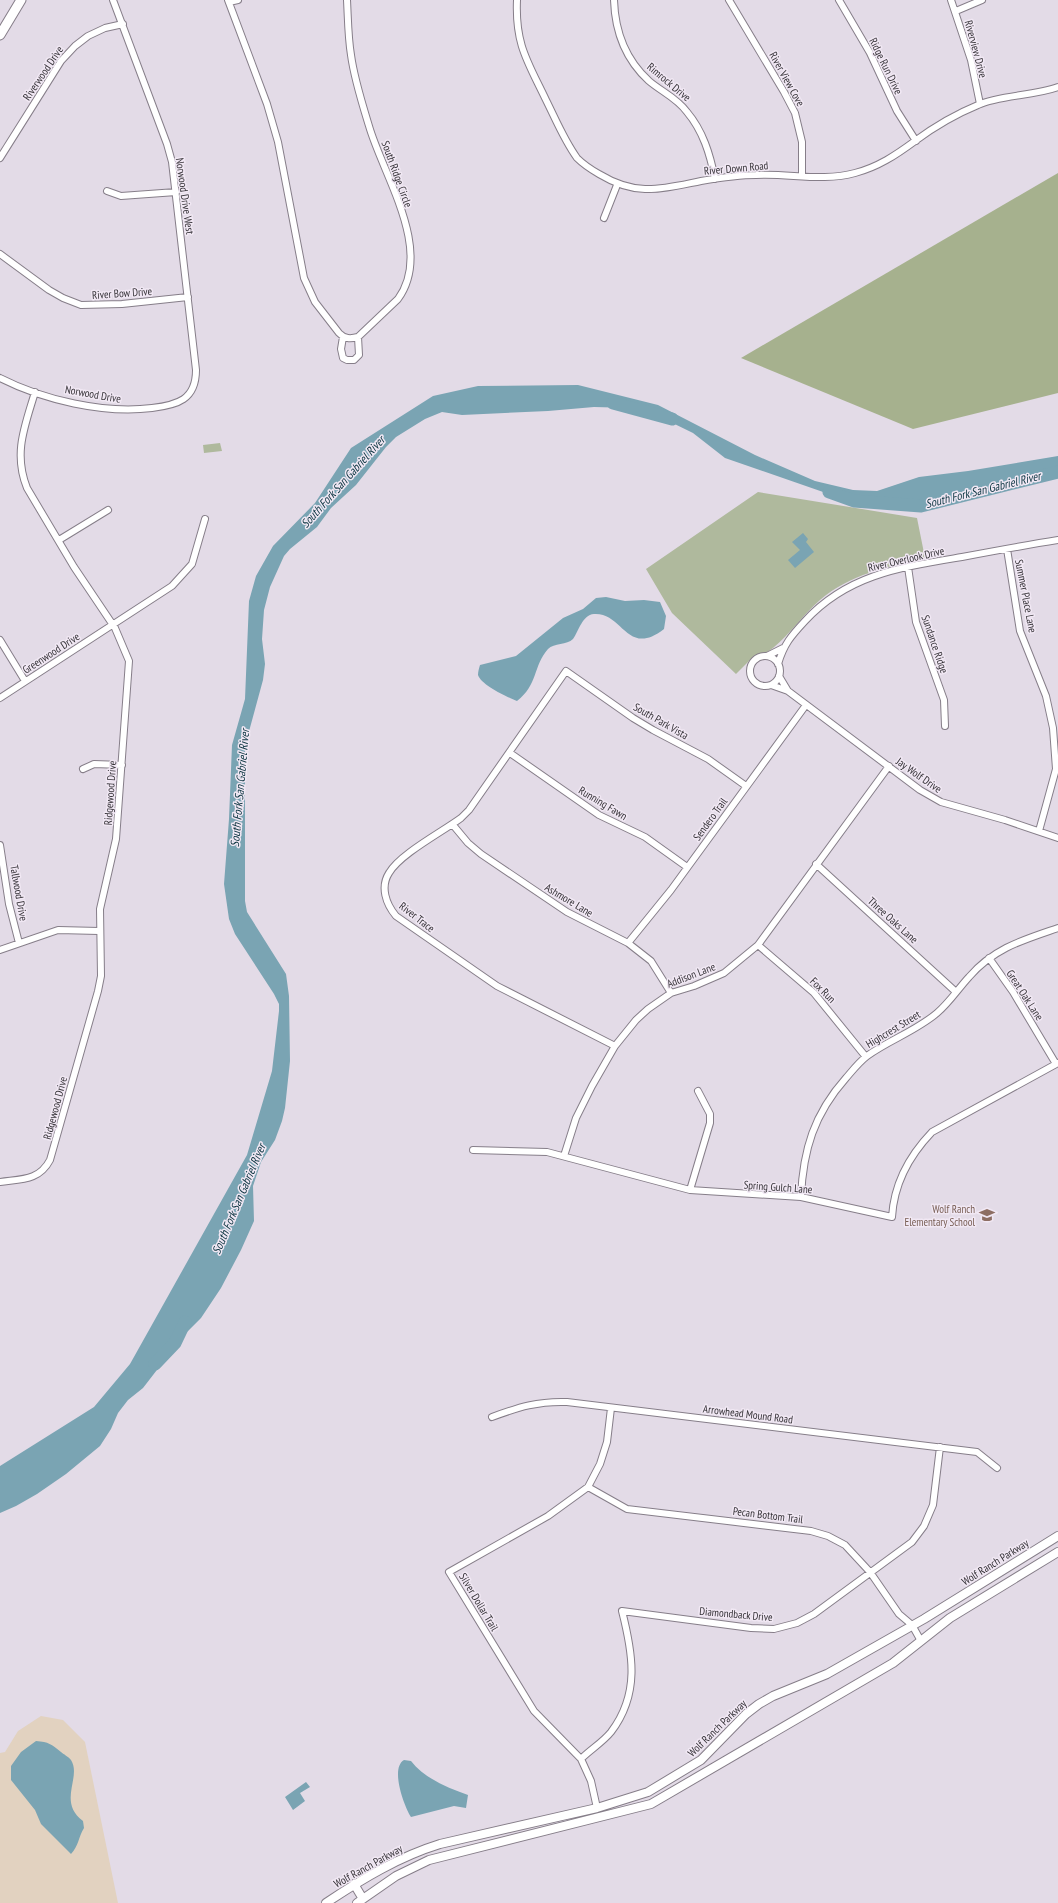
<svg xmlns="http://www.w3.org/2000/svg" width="1058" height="1903" font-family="'PT Sans Narrow',sans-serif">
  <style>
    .commercial { fill: #e2d2c0 }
    .green { fill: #afb99d }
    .forest { fill: #a6b18e }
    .water { fill: #7aa4b3 }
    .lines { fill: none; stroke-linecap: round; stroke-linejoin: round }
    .river { stroke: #7aa4b3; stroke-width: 13 }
    .minor-casing { stroke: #867e89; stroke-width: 8 }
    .tertiary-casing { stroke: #867e89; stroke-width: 10 }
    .secondary-casing { stroke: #867e89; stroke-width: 11 }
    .minor { stroke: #fff; stroke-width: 6 }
    .tertiary { stroke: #fff; stroke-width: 8 }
    .secondary { stroke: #fff; stroke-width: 9 }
    .labels { text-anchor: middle; stroke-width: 3; stroke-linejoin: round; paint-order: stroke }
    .street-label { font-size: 11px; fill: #363338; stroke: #f1e8f4 }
    .education-label { font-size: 11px; fill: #785e54; stroke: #f1e8f4; text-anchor: end }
    .water-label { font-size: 12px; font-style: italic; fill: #0a333f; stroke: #f1e8f4 }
  </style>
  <rect width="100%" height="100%" fill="#e3dbe7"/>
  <path class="commercial" d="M41,1716L63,1720L85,1742L118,1903H0V1753L5,1752L18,1731Z"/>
  <path class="green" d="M220,443L222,451L204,453L203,445Z
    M758,492L917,518L925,558C889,566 849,575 820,600C803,615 790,634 773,648L764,654L753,657L736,674L672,613L646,569Z"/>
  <path class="forest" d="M1058,173V393L913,429L741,358Z"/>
  <path class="water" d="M578,385L658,405L755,455L815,481L853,490L877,491L919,477L968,471L1058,456V471L966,494L917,501L878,504L826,493L725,458L693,433L650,412L632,408L594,407L548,411L462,415L442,412L425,419L396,437L386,447L356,485L331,508L317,527L290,549L284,556L270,587L264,610L262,639L265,664L263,680L245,746V901L247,912L286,974L289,996L290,1061L285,1108L282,1121L275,1140L261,1162L253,1186L254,1221L241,1250L221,1288L201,1318L188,1331L171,1343L160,1366L143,1388L128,1400L118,1413L111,1429L100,1446L66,1474L37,1494L16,1506L0,1513V1466L94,1407L130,1364L247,1155L272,1071L279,1011V1004L274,994L235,934L229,919L224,884L229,819L232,745L245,699L249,601L256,576L273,546L315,503L351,448L433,396L478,386Z
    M803,533L808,539L806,542L814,552L795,568L788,560L800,550L792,542Z
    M606,597L625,601L644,600L660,602L666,616L664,629C627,658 623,612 594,614C582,615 579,631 573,639C567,645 554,643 548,649C533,666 538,685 517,701C507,697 481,685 478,675C478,672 479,668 480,665L516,656L563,618L583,609L596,598Z
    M36,1741C49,1742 51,1744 61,1752C63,1754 69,1757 71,1760C82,1777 57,1802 83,1821L84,1828C78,1838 79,1845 71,1854L41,1824L35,1810L11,1780V1766L21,1752Z
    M404,1760L411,1761C424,1778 448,1788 468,1795L466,1808L454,1806L411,1817C404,1806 390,1768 404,1760Z
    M306,1782L310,1787L300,1793L305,1801L293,1810L285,1797Z"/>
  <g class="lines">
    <path class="river" d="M613,403L672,419
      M829,492L854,501L921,506L1058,472
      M155,1364L175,1343L185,1322"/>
    <defs>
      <path id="minor" d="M228,0L267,104L278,142L304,278L315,302L339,333C345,339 350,339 358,337L398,299C434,250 383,175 369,126C362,103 354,78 351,55C348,37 348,18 347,0
        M517,0C515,45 528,62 546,100C556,120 564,140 577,158C583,164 592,170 599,174C637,197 661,189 701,181C719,178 738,175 756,175C789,173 823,182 855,173C878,167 896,155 915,141C934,127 956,114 978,105C999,95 1034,96 1058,87
        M614,0C615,31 626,60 649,81C662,92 677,98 687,112C703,131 710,154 715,179
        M729,0L784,92L795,113L802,142V175
        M839,0L870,53L897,111L916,141
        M951,0L971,60L980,104
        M229,2L238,0
        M956,11L982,0
        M0,158L61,61L75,46L88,36L105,28L123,24
        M107,191L121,196L176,192
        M604,218L617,185
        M0,254L49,290L63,298L81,305L122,304L188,297
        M343,337L341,349L343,358L347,360H354L359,355L358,337
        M0,378C43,400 104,414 152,408C177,405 196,400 196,370L172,162L167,144L113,0
        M59,540L108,510
        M1007,549L1020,631L1046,696L1053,728L1056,769L1039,831
        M908,567L916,622L944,700L945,726
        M0,640L25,681
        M750 671a15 15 0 1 1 30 0a15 15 0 1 1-30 0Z
        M767,656L783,648
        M778,664C784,644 791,636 805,621C848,574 902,567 962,557C994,551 1026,545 1058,540
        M779,676L788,691L920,790L941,802L1005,820L1058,838
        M771,685L788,691
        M0,698L172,586L192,564L205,519
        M510,753L599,815L645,837L687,867
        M83,769L94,764L122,765
        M453,825L468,843L481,854L567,912L628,943L651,961L671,993
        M0,845L9,904L19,943
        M816,864L956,992
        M628,943L671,890L806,705
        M758,945L814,993L866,1057
        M0,950L58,930L99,931
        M989,958L1013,992L1056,1064
        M615,1046L497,986L396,916C386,904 380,887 389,873C400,854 442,832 461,818L469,810L566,671L633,718L653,730L708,759L746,786
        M473,1150L547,1152L690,1190L801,1197L892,1217C894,1183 909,1156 932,1132L1058,1063
        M564,1156L576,1118L592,1086L615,1046L636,1020L648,1009L671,993L694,986L724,973L758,945L889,766
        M0,1182C21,1179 39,1181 50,1160L98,991L101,976L100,909L116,839L128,675L129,661L115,628L74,567L27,488C13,453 25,426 35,392
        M690,1190L710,1123V1114L698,1091
        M801,1197C803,1150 814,1114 846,1078C852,1071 859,1062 867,1056C889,1040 916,1031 937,1013C949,1003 958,989 969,977C994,948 1023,940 1058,928
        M492,1417C519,1407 538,1401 567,1402L977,1452L997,1468
        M588,1487L627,1509L811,1531L828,1536L845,1545L870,1572L899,1614L912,1625L921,1641
        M581,1759C590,1750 603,1742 611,1732C640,1694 633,1654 622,1611L751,1628L774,1629L797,1623L814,1614L912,1542L924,1526L933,1505L940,1447
        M597,1808L591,1781L581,1759L534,1711L449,1572L548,1516L588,1487L600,1464L607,1442L611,1408"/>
      <path id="tertiary" d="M354,1884L363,1899
        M326,1903C362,1879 398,1857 440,1844L597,1808L648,1792L701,1760L746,1714L759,1704L773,1696L827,1674L924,1619L1058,1536
        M357,1903L396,1876L429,1860L651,1804L893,1663L950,1618L1058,1552"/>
      <path id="secondary" d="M0,35L21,0"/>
    </defs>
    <use href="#minor" class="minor-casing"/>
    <use href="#tertiary" class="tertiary-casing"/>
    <use href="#secondary" class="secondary-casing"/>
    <use href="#minor" class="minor"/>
    <use href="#tertiary" class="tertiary"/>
    <use href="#secondary" class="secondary"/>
  </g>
  <defs>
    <symbol id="school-bare" viewBox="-9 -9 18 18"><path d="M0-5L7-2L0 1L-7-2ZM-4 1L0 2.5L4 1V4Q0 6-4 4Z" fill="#8d6e63" stroke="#f1e8f4" stroke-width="2.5" paint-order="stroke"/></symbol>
  </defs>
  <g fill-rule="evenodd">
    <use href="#school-bare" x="976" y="1204" width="22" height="22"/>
  </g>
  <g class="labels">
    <g class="street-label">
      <text transform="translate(976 49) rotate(75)" y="4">Riverview Drive</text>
      <text transform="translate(886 66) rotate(64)" y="4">Ridge Run Drive</text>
      <text transform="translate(43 73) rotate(-56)" y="4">Riverwood Drive</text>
      <text transform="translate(787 79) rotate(61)" y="4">River View Cove</text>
      <text transform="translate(669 82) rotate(40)" y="4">Rimrock Drive</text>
      <text transform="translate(736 168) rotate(-5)" y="4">River Down Road</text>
      <text transform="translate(397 174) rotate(70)" y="4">South Ridge Circle</text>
      <text transform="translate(185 196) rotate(82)" y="4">Norwood Drive West</text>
      <text transform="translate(122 293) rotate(-4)" y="4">River Bow Drive</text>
      <text transform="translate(93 394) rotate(10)" y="4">Norwood Drive</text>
      <text transform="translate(906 559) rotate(-13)" y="4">River Overlook Drive</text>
      <text transform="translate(1026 596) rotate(79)" y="4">Summer Place Lane</text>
      <text transform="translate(935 644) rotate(71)" y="4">Sundance Ridge</text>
      <text transform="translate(51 653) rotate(-33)" y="4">Greenwood Drive</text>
      <text transform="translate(661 721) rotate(30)" y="4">South Park Vista</text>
      <text transform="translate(919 775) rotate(35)" y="4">Jay Wolf Drive</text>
      <text transform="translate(110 793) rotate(-86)" y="4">Ridgewood Drive</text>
      <text transform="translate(603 803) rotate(31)" y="4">Running Fawn</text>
      <text transform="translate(710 819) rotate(-54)" y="4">Sendero Trail</text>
      <text transform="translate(19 893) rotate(80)" y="4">Tallwood Drive</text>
      <text transform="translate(569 900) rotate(31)" y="4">Ashmore Lane</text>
      <text transform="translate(417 917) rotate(38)" y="4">River Trace</text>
      <text transform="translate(893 920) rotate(42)" y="4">Three Oaks Lane</text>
      <text transform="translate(691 975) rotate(-21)" y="4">Addison Lane</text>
      <text transform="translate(823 990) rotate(45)" y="4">Fox Run</text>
      <text transform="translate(1025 995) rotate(57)" y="4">Great Oak Lane</text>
      <text transform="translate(893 1029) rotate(-31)" y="4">Highcrest Street</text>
      <text transform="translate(55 1108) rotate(-75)" y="4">Ridgewood Drive</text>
      <text transform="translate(778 1187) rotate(4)" y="4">Spring Gulch Lane</text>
      <text transform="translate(748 1414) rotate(7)" y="4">Arrowhead Mound Road</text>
      <text transform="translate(768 1515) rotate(7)" y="4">Pecan Bottom Trail</text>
      <text transform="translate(995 1562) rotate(-32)" y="4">Wolf Ranch Parkway</text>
      <text transform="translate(479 1602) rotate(59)" y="4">Silver Dollar Trail</text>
      <text transform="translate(736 1614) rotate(5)" y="4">Diamondback Drive</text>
      <text transform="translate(717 1728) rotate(-44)" y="4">Wolf Ranch Parkway</text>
      <text transform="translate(368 1866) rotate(-29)" y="4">Wolf Ranch Parkway</text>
    </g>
    <g class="education-label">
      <text x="975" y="1213">Wolf Ranch<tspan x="975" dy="13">Elementary School</tspan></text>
    </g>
    <g class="water-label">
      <text transform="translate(343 482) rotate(-48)" y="4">South Fork San Gabriel River</text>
      <text transform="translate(983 490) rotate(-14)" y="4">South Fork San Gabriel River</text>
      <text transform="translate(240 788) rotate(-85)" y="4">South Fork San Gabriel River</text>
      <text transform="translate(239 1199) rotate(-67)" y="4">South Fork San Gabriel River</text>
    </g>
  </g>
</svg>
